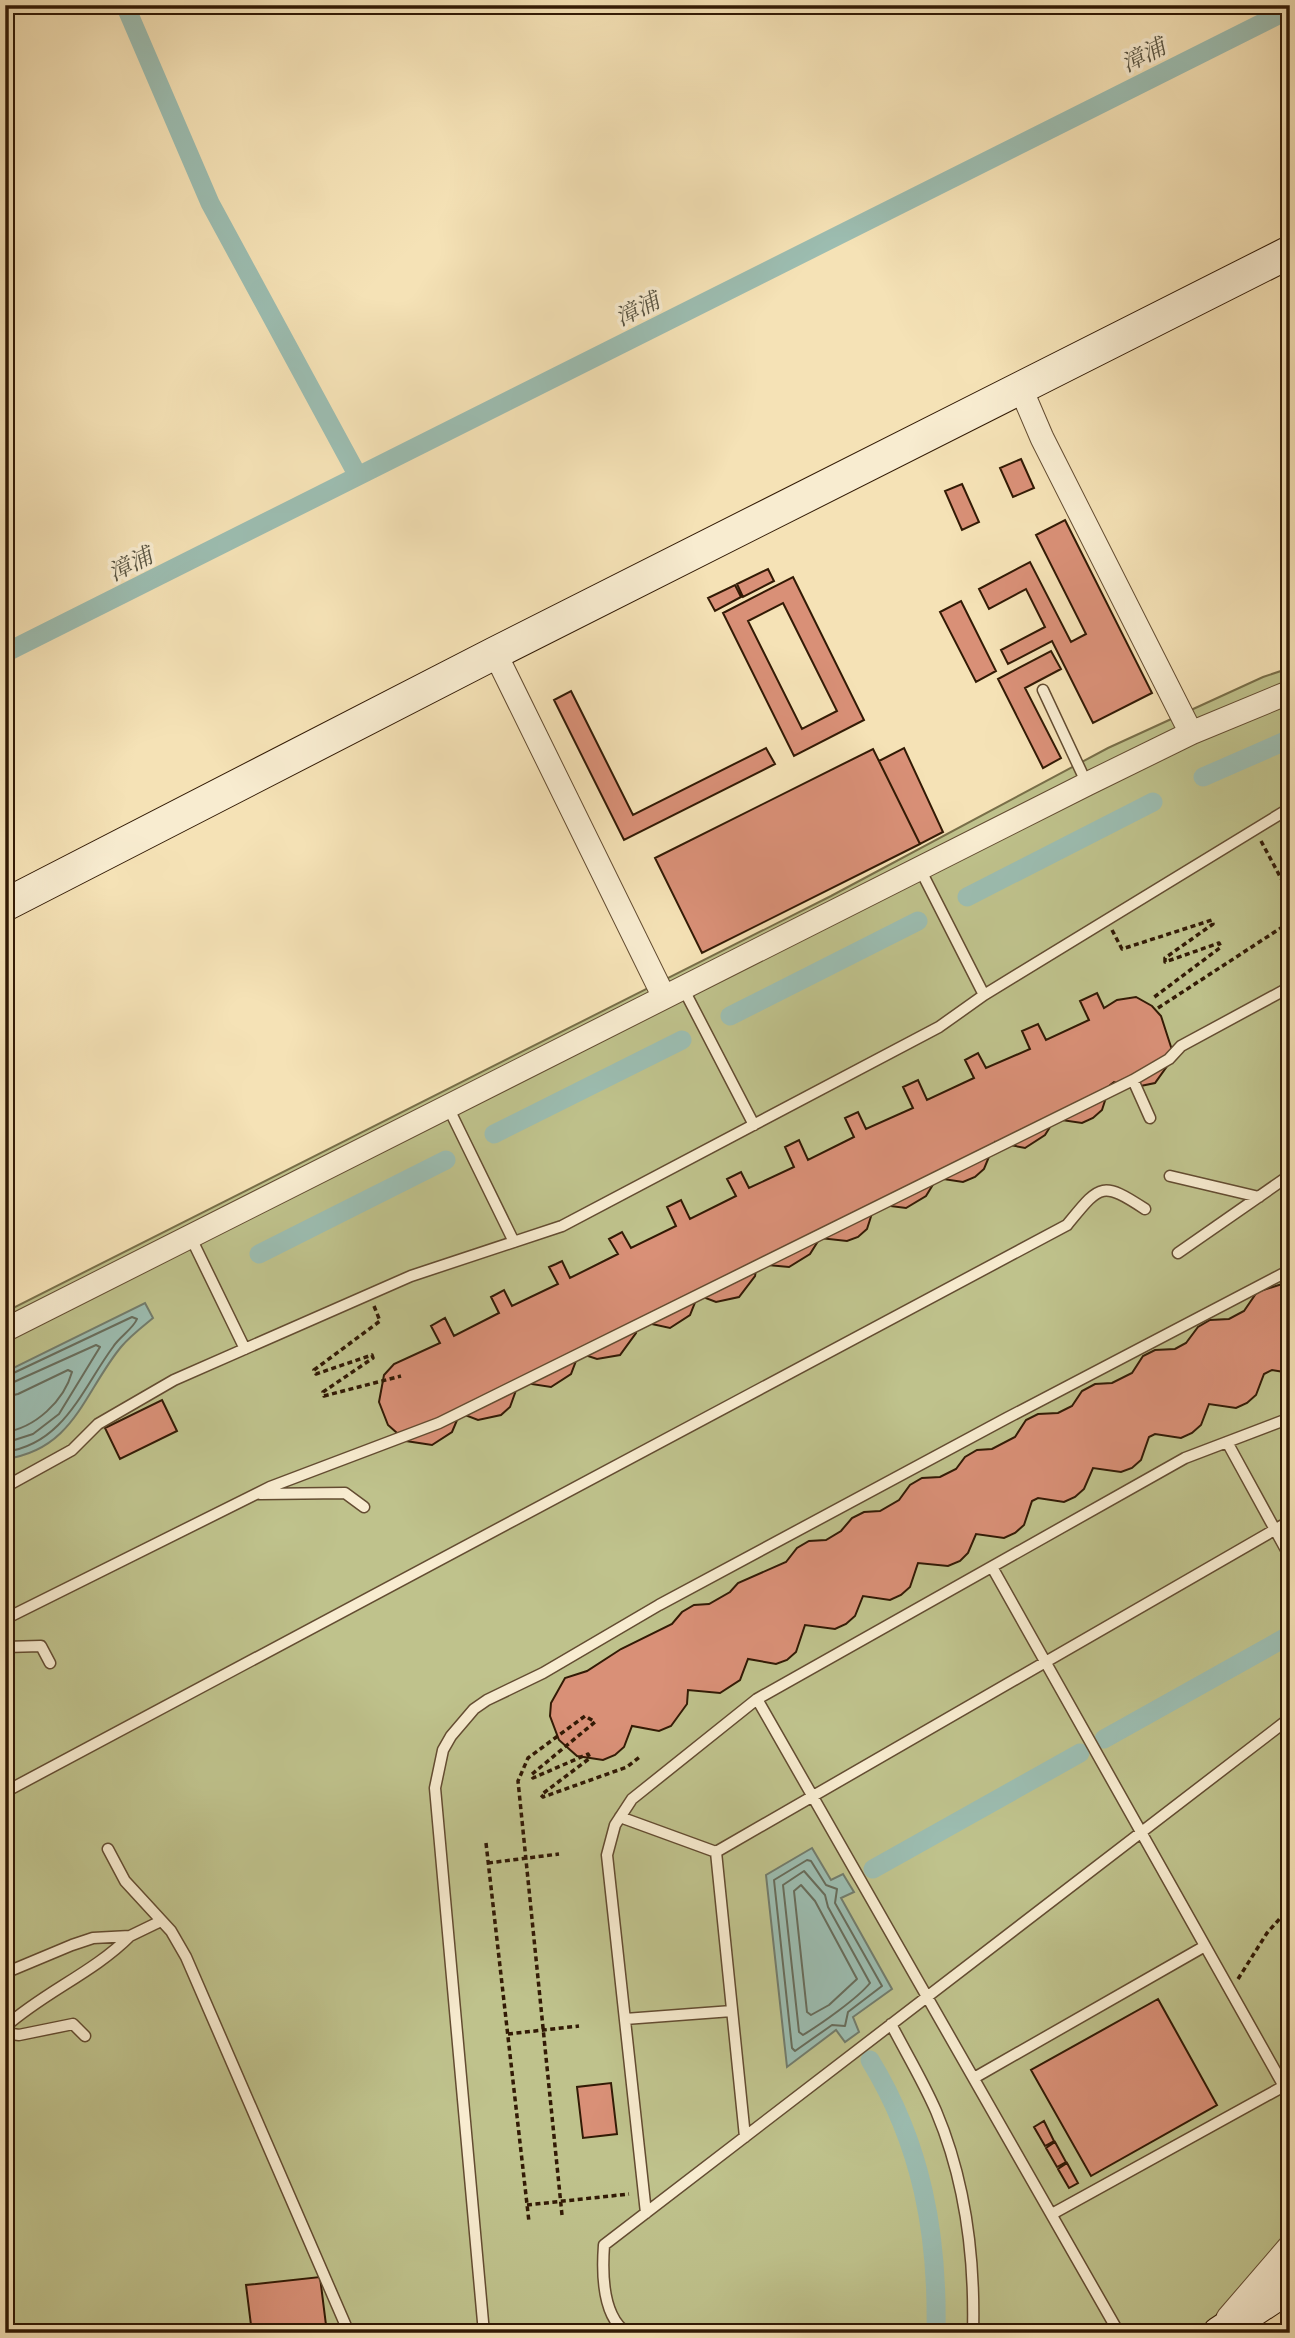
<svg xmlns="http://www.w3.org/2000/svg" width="1295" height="2338" font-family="'Libre Caslon Text','Noto Serif SC',serif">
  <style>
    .green { fill: #bfc28c; stroke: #786e48; stroke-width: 2 }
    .water { fill: #9cbdb1; stroke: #727c6c; stroke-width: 2 }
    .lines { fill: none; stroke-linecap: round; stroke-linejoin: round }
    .shore { stroke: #676c5b; stroke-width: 2 }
    .canal { stroke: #9cbdb1; stroke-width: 19 }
    .building { fill: #d99077; stroke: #321a05; stroke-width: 2; fill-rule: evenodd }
    .lane-casing { stroke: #634c31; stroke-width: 13 }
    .street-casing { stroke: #634c31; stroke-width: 25 }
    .secondary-casing { stroke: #321a05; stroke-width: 34 }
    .path { stroke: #321a05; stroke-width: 3.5; stroke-dasharray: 5 3.5; stroke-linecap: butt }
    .lane { stroke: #f8ecd0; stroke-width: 10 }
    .street { stroke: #f8ecd0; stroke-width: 23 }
    .secondary { stroke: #f8ecd0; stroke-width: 32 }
    .labels { text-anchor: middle; stroke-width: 7; stroke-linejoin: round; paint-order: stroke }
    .water-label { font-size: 23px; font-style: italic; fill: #575341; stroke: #f8ecd0 }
  </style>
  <rect width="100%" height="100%" fill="#f5e2b6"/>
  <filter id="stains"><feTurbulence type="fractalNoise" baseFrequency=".00286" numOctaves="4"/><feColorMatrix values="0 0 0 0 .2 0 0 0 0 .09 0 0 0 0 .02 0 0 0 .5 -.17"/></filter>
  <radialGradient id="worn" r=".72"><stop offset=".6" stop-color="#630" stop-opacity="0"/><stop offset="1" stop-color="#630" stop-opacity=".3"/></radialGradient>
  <path class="green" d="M1290,668V2281L1235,2333H5V1312L831,896L1108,748L1263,677Z"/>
  <path class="water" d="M145,1303L153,1318C142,1327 130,1336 121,1347C84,1392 74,1450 5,1459V1372Z
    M812,1848L831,1880L843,1874L854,1892L841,1898L892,1989L853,2017L859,2032L845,2042L836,2030L787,2067L766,1875Z"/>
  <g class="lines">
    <path class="shore" d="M5,1377L132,1317L137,1319C133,1329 119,1337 113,1347C82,1389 64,1444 5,1452
      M5,1386L96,1345L100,1347L59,1414L33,1434L5,1443
      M5,1397L18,1394L68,1370L72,1372C64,1401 35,1428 5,1432
      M807,1860L811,1861L826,1885L837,1889L835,1903L882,1986L848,2012L845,2026L832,2025L795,2051L792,2048L774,1880Z
      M804,1871L825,1895L828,1907L870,1983C858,1998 821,2024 803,2035L799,2032L783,1885Z
      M801,1885L815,1901L857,1979L829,2005L811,2015L807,2012L794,1891Z"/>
    <path class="canal" d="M125,5L210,203L358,476
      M5,653L1290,9
      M1203,777L1290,739
      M967,897L1153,802
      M730,1016L918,921
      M494,1134L682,1040
      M259,1254L446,1160
      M1104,1739L1290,1635
      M873,1869L1080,1753
      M870,2060C922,2145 938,2234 936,2333"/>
  </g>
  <path class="building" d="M1021,459L1034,488L1013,497L1000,468Z
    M962,484L979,522L962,530L945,491Z
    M1065,520L1152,693L1093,723L1052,641L1008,664L1001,650L1045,627L1026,589L989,609L979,589L1030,562L1071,642L1086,634L1036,535Z
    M768,569L774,581L743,597L737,584Z
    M793,577L864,720L794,756L723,613ZM783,603L837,711L802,729L748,621Z
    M735,585L741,597L715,611L708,598Z
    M961,601L996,671L976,682L940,612Z
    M1051,651L1061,669L1025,688L1061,758L1043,768L998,679Z
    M571,691L633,815L766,748L775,764L624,840L554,700Z
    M904,748L943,832L920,844L879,761Z
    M873,749L920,844L702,953L655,858Z
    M1097,993L1104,1008L1117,1000L1136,997L1152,1006L1161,1016L1172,1050L1170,1062L1155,1083L1131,1088L1114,1082L1110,1085L1102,1110L1093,1118L1082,1123L1055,1119L1045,1135L1025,1148L995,1142L984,1169L975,1177L963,1182L937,1178L926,1196L906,1208L875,1204L867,1229L858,1237L847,1241L820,1238L810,1254L789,1267L757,1264L755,1276L739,1297L716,1302L698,1295L690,1315L670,1328L638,1321L636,1333L620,1355L597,1359L579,1353L571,1374L551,1387L519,1382L510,1407L501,1415L478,1420L460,1413L452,1432L432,1445L406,1441L388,1425L379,1402L384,1375L394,1364L440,1343L431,1326L445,1318L454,1336L499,1313L491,1297L504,1290L512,1306L558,1284L549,1267L556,1264L562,1261L570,1278L618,1254L609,1239L622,1232L631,1248L676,1226L667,1207L681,1200L690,1219L736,1196L727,1179L741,1172L749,1188L794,1167L785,1147L799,1140L808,1160L854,1137L845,1118L858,1112L866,1129L913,1108L903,1087L918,1080L927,1100L974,1078L965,1060L978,1053L986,1068L1030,1049L1022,1031L1038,1024L1046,1040L1089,1020L1080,1001Z
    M1282,1284L1290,1285V1373L1272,1370L1264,1374L1256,1395L1247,1403L1236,1408L1209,1404L1201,1425L1192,1433L1181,1438L1155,1434L1149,1437L1141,1460L1132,1468L1121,1472L1093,1468L1084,1489L1075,1497L1064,1502L1038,1498L1032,1501L1024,1525L1015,1533L1004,1538L976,1534L968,1553L960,1561L948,1566L918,1563L910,1587L901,1595L890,1600L863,1596L855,1616L846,1624L835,1629L805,1625L796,1652L787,1660L776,1664L748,1659L740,1680L720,1693L688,1690L687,1704L671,1726L659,1731L632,1726L624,1747L615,1755L603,1760L577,1756L559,1740L550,1716L551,1703L565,1678L587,1671L621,1649L672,1624L682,1612L694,1605L709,1604L730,1592L738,1583L786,1562L797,1548L809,1541L826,1540L841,1531L852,1518L864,1512L880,1511L899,1500L910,1485L922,1478L940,1477L956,1469L965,1457L977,1450L992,1449L1015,1437L1026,1420L1038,1414L1058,1413L1072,1406L1082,1391L1095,1384L1112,1383L1132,1373L1143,1356L1155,1350L1175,1349L1186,1343L1198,1327L1210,1320L1229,1319L1244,1311L1257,1292Z
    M162,1400L177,1431L120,1459L105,1428Z
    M1158,1999L1217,2105L1091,2176L1031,2070Z
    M611,2083L617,2134L583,2138L577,2087Z
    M1044,2121L1054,2141L1045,2146L1034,2127Z
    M1055,2142L1066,2162L1057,2167L1046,2148Z
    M1067,2163L1078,2183L1069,2188L1058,2169Z
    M320,2277L327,2333H252L246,2285Z"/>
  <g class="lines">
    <defs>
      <path id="lane" d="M1043,690L1087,784
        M920,869L984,995
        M683,988L754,1125
        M1133,1080L1150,1118
        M448,1107L514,1242
        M1170,1176L1259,1197
        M191,1238L245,1349
        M1178,1253L1290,1175
        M1227,1442L1290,1557
        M5,1487L72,1450L98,1424L174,1380L411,1276L562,1226L939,1027L984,995L1290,808
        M260,1494L345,1493L364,1507
        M992,1567L1290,2097
        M5,1619L270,1487L439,1423L1133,1080L1169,1059L1181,1046L1290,987
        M5,1647L41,1646L50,1663
        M757,1699L1119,2333
        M5,1792L1067,1225C1100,1185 1101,1180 1145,1209
        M620,1817L716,1852
        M108,1849L125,1881L171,1931L186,1957L349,2333
        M5,1973L72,1945L93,1938L130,1936L161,1921
        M625,2019L732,2011
        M891,2024C906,2053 923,2081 936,2111C966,2182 975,2256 973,2333
        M5,2027C44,1992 93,1973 130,1936
        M5,2033L19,2035L73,2024L85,2036
        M974,2078L1205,1946
        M745,2137L716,1852L1290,1521
        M646,2213L607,1855L615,1825L632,1799L757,1699L1185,1458L1290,1418
        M1052,2214L1284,2086
        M484,2333L435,1788L443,1750L451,1736L474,1709L487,1700L543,1673L659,1605L1007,1418L1290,1270
        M627,2333C602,2316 602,2272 604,2245L1290,1718"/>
      <path id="street" d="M1021,389L1042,438L1191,733
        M495,653L664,997
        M5,1330L1087,784L1191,733L1290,692
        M1228,2318L1290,2246"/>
      <path id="secondary" d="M5,905L495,653L1290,252
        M1219,2333L1290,2286"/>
    </defs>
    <use href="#lane" class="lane-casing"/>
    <use href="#street" class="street-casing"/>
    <use href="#secondary" class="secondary-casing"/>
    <path class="path" d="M1261,841L1290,895
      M1112,930L1122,949L1212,920L1213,924L1165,958V962L1219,943L1221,947L1153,998
      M1158,1008L1290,922
      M374,1306L380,1321L314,1370L316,1374L372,1355L373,1358L323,1392L324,1396L401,1376
      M486,1843L529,2222
      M488,1863L559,1854
      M1238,1979L1267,1933L1290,1907
      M508,2034L579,2026
      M527,2205L629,2194
      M562,2215L518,1781L528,1758L585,1716L595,1722L531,1775L533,1778L588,1754L590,1758L541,1795L543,1797L627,1767L641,1756"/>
    <use href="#lane" class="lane"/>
    <use href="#street" class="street"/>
    <use href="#secondary" class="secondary"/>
  </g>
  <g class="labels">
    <g class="water-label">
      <text transform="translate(1143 55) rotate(-27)" y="8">漳浦</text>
      <text transform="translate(637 309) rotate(-27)" y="8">漳浦</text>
      <text transform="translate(130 564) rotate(-27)" y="8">漳浦</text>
    </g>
  </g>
  <rect width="1295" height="2338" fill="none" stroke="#f5e2b6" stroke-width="28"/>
  <rect x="7" y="7" width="1281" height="2324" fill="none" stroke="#321a05" stroke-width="3.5"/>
  <rect x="14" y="14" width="1267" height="2310" fill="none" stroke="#321a05" stroke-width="2"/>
  <rect width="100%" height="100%" filter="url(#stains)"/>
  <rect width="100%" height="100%" fill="url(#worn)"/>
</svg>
